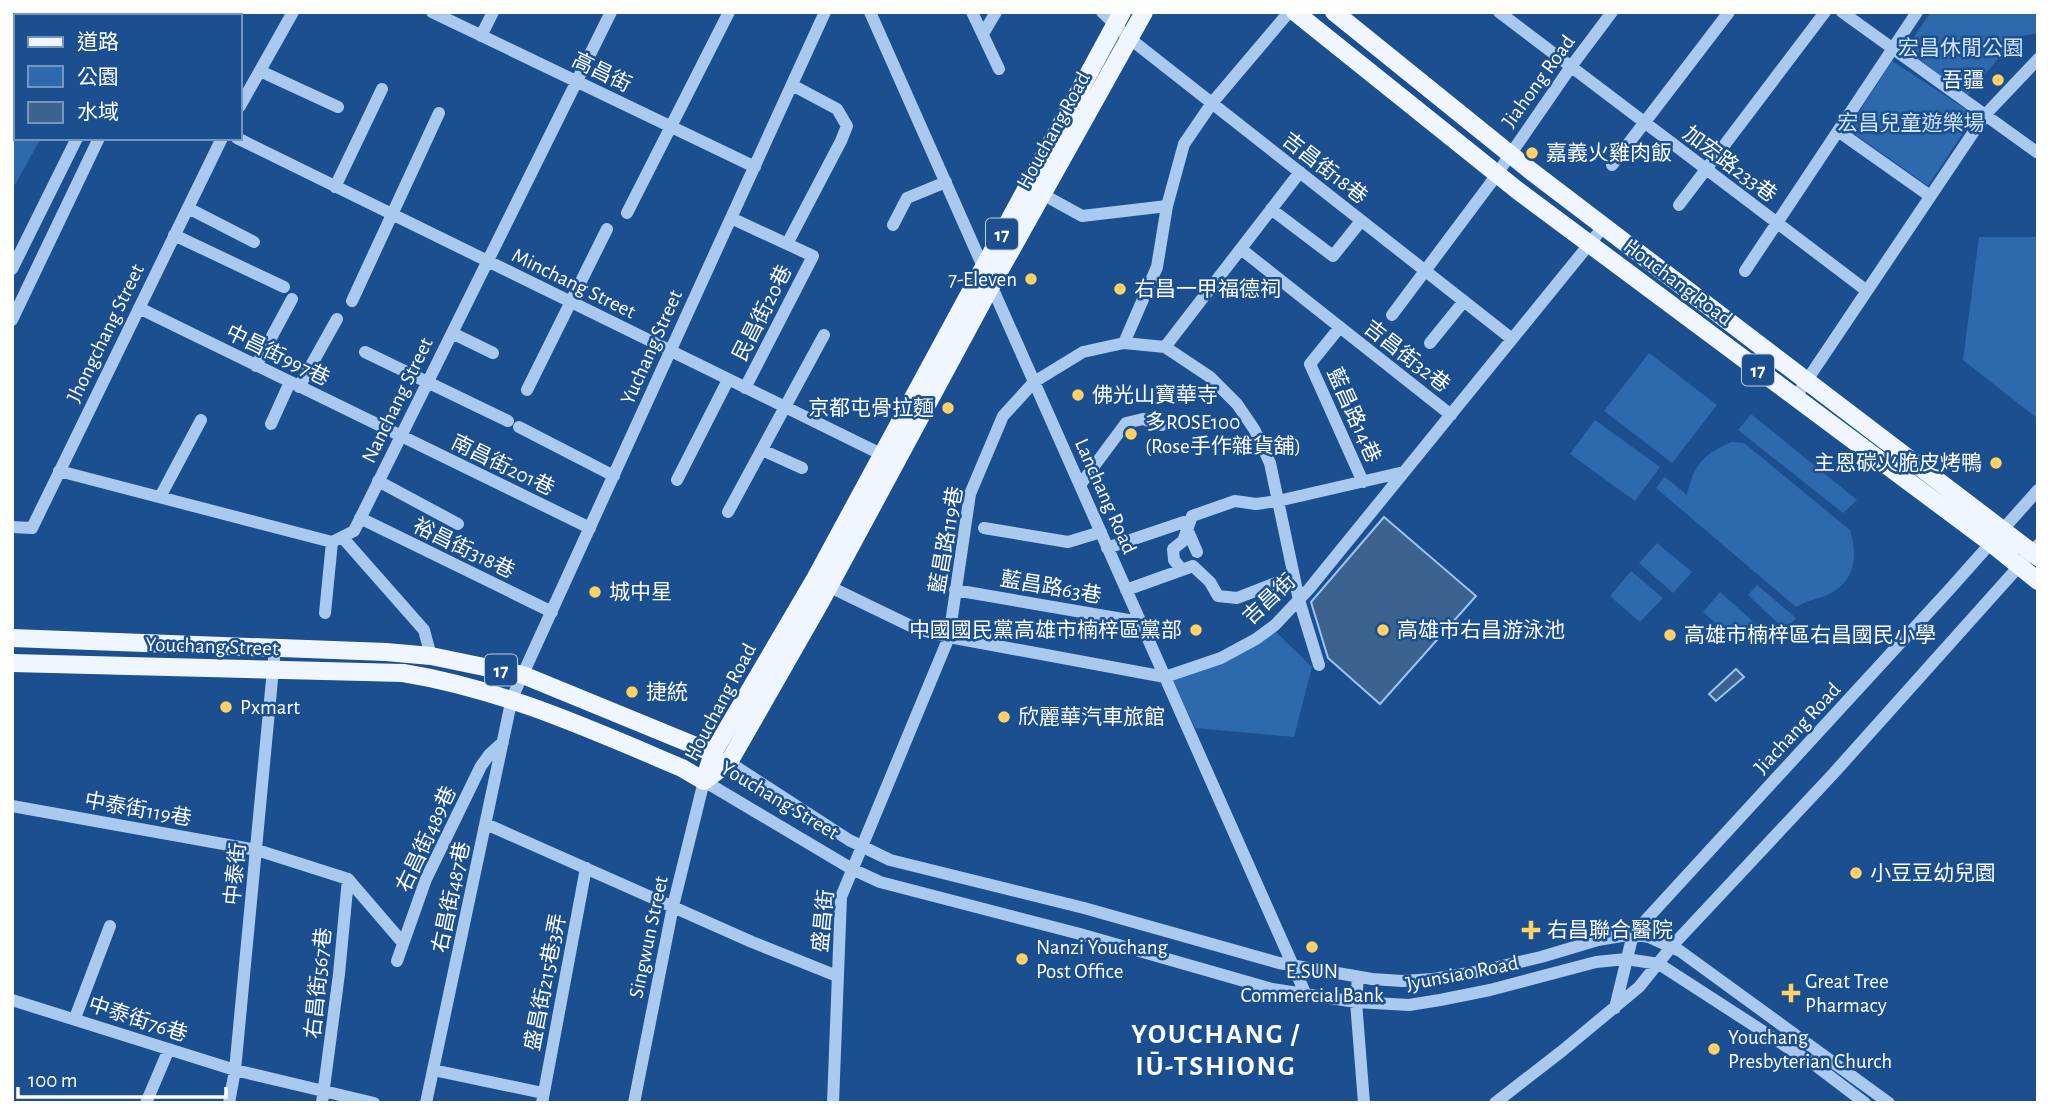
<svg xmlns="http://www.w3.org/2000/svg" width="2050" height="1115" font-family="'Alegreya Sans','Noto Sans TC',sans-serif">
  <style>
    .green { fill: #2e69ad }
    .water { fill: #3c6290; stroke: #9cc4f0; stroke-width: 2 }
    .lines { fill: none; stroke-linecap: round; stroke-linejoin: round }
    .minor { stroke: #a9c9ee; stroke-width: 12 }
    .major { stroke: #f0f6ff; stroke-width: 18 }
    .poi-dot { fill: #ffd166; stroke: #1b4f8f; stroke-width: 2.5 }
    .labels { text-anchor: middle; stroke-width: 5; stroke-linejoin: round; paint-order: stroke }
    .shield { fill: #1b4f8f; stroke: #bbcadd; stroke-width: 2 }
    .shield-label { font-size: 19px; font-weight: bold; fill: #fff }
    .park-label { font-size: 21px; fill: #cfe3fa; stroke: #1b4f8f }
    .street-label { font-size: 21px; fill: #fff; stroke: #1b4f8f }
    .poi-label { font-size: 21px; fill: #fff; stroke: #1b4f8f; text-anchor: start }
    .district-label { font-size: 28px; font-weight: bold; letter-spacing: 2px; fill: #fff; stroke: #1b4f8f }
  </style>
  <rect width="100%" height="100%" fill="#1b4f8f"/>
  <path class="green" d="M1931,12H2038V33L2016,37L1968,95L1905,50Z
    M1892,61L1975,115L1928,186L1848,129Z
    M12,122L16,124V138H41L12,190Z
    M1979,237H2038V419L1963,360Z
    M1649,353L1717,405L1672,463L1604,411Z
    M1751,414L1857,500L1843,513L1738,430Z
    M1595,420L1660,467L1635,501L1570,454Z
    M1731,442L1744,443L1850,530C1859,560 1854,585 1822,597C1813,600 1804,602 1796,607L1656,488L1665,477L1687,495C1694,464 1703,455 1731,442Z
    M1657,543L1692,572L1673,593L1639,563Z
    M1631,571L1663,598L1640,622L1610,596Z
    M1757,585L1796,618L1785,630L1748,595Z
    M1720,592L1757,625L1740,644L1703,612Z
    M1276,632L1312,667L1294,737L1195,728L1173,681L1224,663Z"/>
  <path class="water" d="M1384,517L1476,596L1380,704L1328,658L1311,602Z
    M1736,669L1744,677L1716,701L1709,694Z"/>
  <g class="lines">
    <path class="minor" d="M432,12L755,167
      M870,12L1306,995
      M972,12L999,69
      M1102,12L1129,38L1512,339
      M1499,12L1867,291
      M1842,12L2038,153
      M139,16L141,12
      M160,16L161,12
      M12,18L16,20
      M983,34L996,12
      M481,36L493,12
      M260,71L338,107
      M240,106L293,12
      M1838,131L1930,196
      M237,138L887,457
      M1612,165L1729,12
      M335,187L382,89
      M1044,195L1082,216L1167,206
      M1679,205L1825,12
      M188,208L254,242
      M1271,209L1333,256L1361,221
      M627,213L729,12
      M731,218L813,256L745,388
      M893,225L907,198L946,182
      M174,235L284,287
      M787,244L841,141L847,126L837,109L792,85
      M1241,249L1451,415
      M12,269L77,138
      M1745,271L1917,12
      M352,301L439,113
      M139,308L590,528
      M1392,315L1490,184L1570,68L1612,12
      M12,320L99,138
      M1340,327L1310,364L1363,482
      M452,333L493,353
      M1124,343L1157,267L1167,206L1184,144L1212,103L1289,12
      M1430,343L1464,301
      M1165,347L1300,172
      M365,352L508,421
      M256,366L292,299
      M299,387L337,319
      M527,390L607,229
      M1795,398L1985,115L2038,59
      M271,424L290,382
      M519,427L614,476
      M762,450L802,468
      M59,471L332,542L354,531L611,12
      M677,480L728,380
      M378,481L458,524
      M1080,485L1126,423L1143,419L1162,425
      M160,497L201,420
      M728,512L824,335
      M360,518L552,612
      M12,527L32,528L222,138
      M984,528L1068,542L1101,532
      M342,537L424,630L431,656
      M1107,548L1184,522L1197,552
      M1182,570L1174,560L1173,549L1183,541L1192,516L1235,501L1256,504L1278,501L1404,472
      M824,584L917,629L949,637L1165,677L1221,658L1256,639L1275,625L1309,589L1604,226
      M955,590L1140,622
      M1126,590L1193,566L1210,582L1218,596L1237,598L1294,576
      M325,613L332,542
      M724,759L849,840L890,860L1084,908L1279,963L1372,979L1402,981L1433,979L1481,971L1541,957L1598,940L1633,934L1649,937L1680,951L1889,1103
      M12,806L257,850L348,879
      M486,824L752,942L837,976
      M348,879L403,943
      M397,961L426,879L481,766L489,755L503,742
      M1358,977L1356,1002L1364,1103
      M12,1000L235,1070L374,1103
      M1615,1008L1633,934L1949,590L2038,490
      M75,1018L110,926
      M433,1070L543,1093
      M146,1103L169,1049
      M229,1103L235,1070L275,648
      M322,1103L339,974L348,879
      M426,1103L512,698L825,12
      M542,1103L586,868
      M634,1103L673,906L704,781L852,869L880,882L1080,934L1272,989L1356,1002L1409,1005L1440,1000L1490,990L1596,962L1626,959L1659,964L1815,1065L1865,1103
      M833,1103L841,897L949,637L970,494L1003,416L1034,382L1083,352L1124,343L1165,347L1210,377L1237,404L1254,429L1270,463L1299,600L1319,665
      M1495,1103L1562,1051L1639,987L1672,946L1833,774L2038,545"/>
    <path class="major" d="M1295,12L1517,190L1991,543L2038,581
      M1334,12L1531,171L2038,557
      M12,638L386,652L431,656L523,675L713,753
      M12,663L403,673C502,689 590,729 682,768L704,781
      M704,781L729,762L821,601L991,286L1144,12
      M704,781L713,753L815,579L1122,12"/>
  </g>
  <g class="poi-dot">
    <circle cx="1998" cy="80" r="7"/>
    <circle cx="1532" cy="153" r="7"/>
    <circle cx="1031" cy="279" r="7"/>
    <circle cx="1120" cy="289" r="7"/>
    <circle cx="1078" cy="395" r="7"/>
    <circle cx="948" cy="408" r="7"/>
    <circle cx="1131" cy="434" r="7"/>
    <circle cx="1996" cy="463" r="7"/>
    <circle cx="595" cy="592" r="7"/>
    <circle cx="1196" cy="630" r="7"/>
    <circle cx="1383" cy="630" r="7"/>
    <circle cx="1670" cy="635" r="7"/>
    <circle cx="632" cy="692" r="7"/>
    <circle cx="226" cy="707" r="7"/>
    <circle cx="1004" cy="717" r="7"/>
    <circle cx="1856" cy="873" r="7"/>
    <path d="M1527.5 919.5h7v7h7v7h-7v7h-7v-7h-7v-7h7z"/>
    <circle cx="1312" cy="947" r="7"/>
    <circle cx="1022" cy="959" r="7"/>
    <path d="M1787.5 982.5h7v7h7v7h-7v7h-7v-7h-7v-7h7z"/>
    <circle cx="1714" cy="1049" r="7"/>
  </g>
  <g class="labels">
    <g class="shield">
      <rect x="986" y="218.5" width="32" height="31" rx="5"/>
      <rect x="1742" y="354.5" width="32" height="31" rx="5"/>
      <rect x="485" y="654.5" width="32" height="31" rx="5"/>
    </g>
    <g class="shield-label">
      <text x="1002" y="241">17</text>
      <text x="1758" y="377">17</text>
      <text x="501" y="677">17</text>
    </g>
    <g class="park-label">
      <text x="1961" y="55">宏昌休閒公園</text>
      <text x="1911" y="130">宏昌兒童遊樂場</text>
    </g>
    <g class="street-label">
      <text transform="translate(602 72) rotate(26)" y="7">高昌街</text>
      <text transform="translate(1538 81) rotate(-54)" y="7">Jiahong Road</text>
      <text transform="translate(1053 130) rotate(-61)" y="7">Houchang Road</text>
      <text transform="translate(1730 164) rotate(37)" y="7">加宏路233巷</text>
      <text transform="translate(1325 168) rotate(38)" y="7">吉昌街18巷</text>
      <text transform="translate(1678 282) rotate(37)" y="7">Houchang Road</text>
      <text transform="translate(574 283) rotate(26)" y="7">Minchang Street</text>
      <text transform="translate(762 313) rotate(-63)" y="7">民昌街20巷</text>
      <text transform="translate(105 333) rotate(-64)" y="7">Jhongchang Street</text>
      <text transform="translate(651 347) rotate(-66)" y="7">Yuchang Street</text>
      <text transform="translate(278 355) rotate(26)" y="7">中昌街997巷</text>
      <text transform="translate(1407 356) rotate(38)" y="7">吉昌街32巷</text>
      <text transform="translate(397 400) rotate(-64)" y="7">Nanchang Street</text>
      <text transform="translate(1354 415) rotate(66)" y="7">藍昌路14巷</text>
      <text transform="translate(503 465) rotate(26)" y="7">南昌街201巷</text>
      <text transform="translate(1106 496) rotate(66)" y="7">Lanchang Road</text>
      <text transform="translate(946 540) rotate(-80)" y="7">藍昌路119巷</text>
      <text transform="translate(464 548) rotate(26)" y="7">裕昌街318巷</text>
      <text transform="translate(1051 587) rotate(10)" y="7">藍昌路63巷</text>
      <text transform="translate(1269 599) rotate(-43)" y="7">吉昌街</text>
      <text transform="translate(212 646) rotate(2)" y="7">Youchang Street</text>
      <text transform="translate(720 702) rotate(-62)" y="7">Houchang Road</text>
      <text transform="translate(1797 728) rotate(-47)" y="7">Jiachang Road</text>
      <text transform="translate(780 800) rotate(31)" y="7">Youchang Street</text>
      <text transform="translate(138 809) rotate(10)" y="7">中泰街119巷</text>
      <text transform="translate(426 839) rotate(-65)" y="7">右昌街489巷</text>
      <text transform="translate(235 874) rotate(-84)" y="7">中泰街</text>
      <text transform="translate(451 897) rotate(-78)" y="7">右昌街487巷</text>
      <text transform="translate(823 921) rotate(-84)" y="7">盛昌街</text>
      <text transform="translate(648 937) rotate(-78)" y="7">Singwun Street</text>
      <text transform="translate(1462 973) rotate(-11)" y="7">Jyunsiao Road</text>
      <text transform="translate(545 982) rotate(-79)" y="7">盛昌街215巷3弄</text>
      <text transform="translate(318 983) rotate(-84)" y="7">右昌街567巷</text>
      <text transform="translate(138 1019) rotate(18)" y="7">中泰街76巷</text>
    </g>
    <g class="poi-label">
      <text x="1984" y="87" text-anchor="end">吾疆</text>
      <text x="1546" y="160">嘉義火雞肉飯</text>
      <text x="1017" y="286" text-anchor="end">7-Eleven</text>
      <text x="1134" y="296">右昌一甲福德祠</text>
      <text x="1092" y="402">佛光山寶華寺</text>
      <text x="934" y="415" text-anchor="end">京都屯骨拉麵</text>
      <text x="1145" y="429">多ROSE100<tspan x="1145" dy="24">(Rose手作雜貨舖)</tspan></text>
      <text x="1982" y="470" text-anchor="end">主恩碳火脆皮烤鴨</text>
      <text x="609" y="599">城中星</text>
      <text x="1182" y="637" text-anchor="end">中國國民黨高雄市楠梓區黨部</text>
      <text x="1397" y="637">高雄市右昌游泳池</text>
      <text x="1684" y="642">高雄市楠梓區右昌國民小學</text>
      <text x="646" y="699">捷統</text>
      <text x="240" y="714">Pxmart</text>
      <text x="1018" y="724">欣麗華汽車旅館</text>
      <text x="1870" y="880">小豆豆幼兒園</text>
      <text x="1547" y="937">右昌聯合醫院</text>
      <text x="1036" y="954">Nanzi Youchang<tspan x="1036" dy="24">Post Office</tspan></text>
      <text x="1312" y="978" text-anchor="middle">E.SUN<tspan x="1312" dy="24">Commercial Bank</tspan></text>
      <text x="1805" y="988">Great Tree<tspan x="1805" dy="24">Pharmacy</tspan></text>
      <text x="1728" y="1044">Youchang<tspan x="1728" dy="24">Presbyterian Church</tspan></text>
    </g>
    <g class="district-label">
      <text x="1216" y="1043">YOUCHANG /<tspan x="1216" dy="32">IŪ-TSHIONG</tspan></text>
    </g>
  </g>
  <rect width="2050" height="1115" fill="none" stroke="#ffffff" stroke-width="28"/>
  <rect x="14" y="14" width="228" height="126" fill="#1b4f8f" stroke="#7695bc" stroke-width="2"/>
  <rect x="28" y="37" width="35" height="10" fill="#f0f6ff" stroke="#7695bc" stroke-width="2"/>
  <text x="77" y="49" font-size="21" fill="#ffffff">道路</text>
  <rect x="28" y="66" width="35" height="21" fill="#2e69ad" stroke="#7695bc" stroke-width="2"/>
  <text x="77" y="84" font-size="21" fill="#ffffff">公園</text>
  <rect x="28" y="102" width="35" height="21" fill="#3c6290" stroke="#7695bc" stroke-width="2"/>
  <text x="77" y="119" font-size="21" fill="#ffffff">水域</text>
  <path d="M18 1087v10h208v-10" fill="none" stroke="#ffffff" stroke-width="3.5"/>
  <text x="28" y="1087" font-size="21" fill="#ffffff" stroke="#1b4f8f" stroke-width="5" paint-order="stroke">100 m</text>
</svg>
